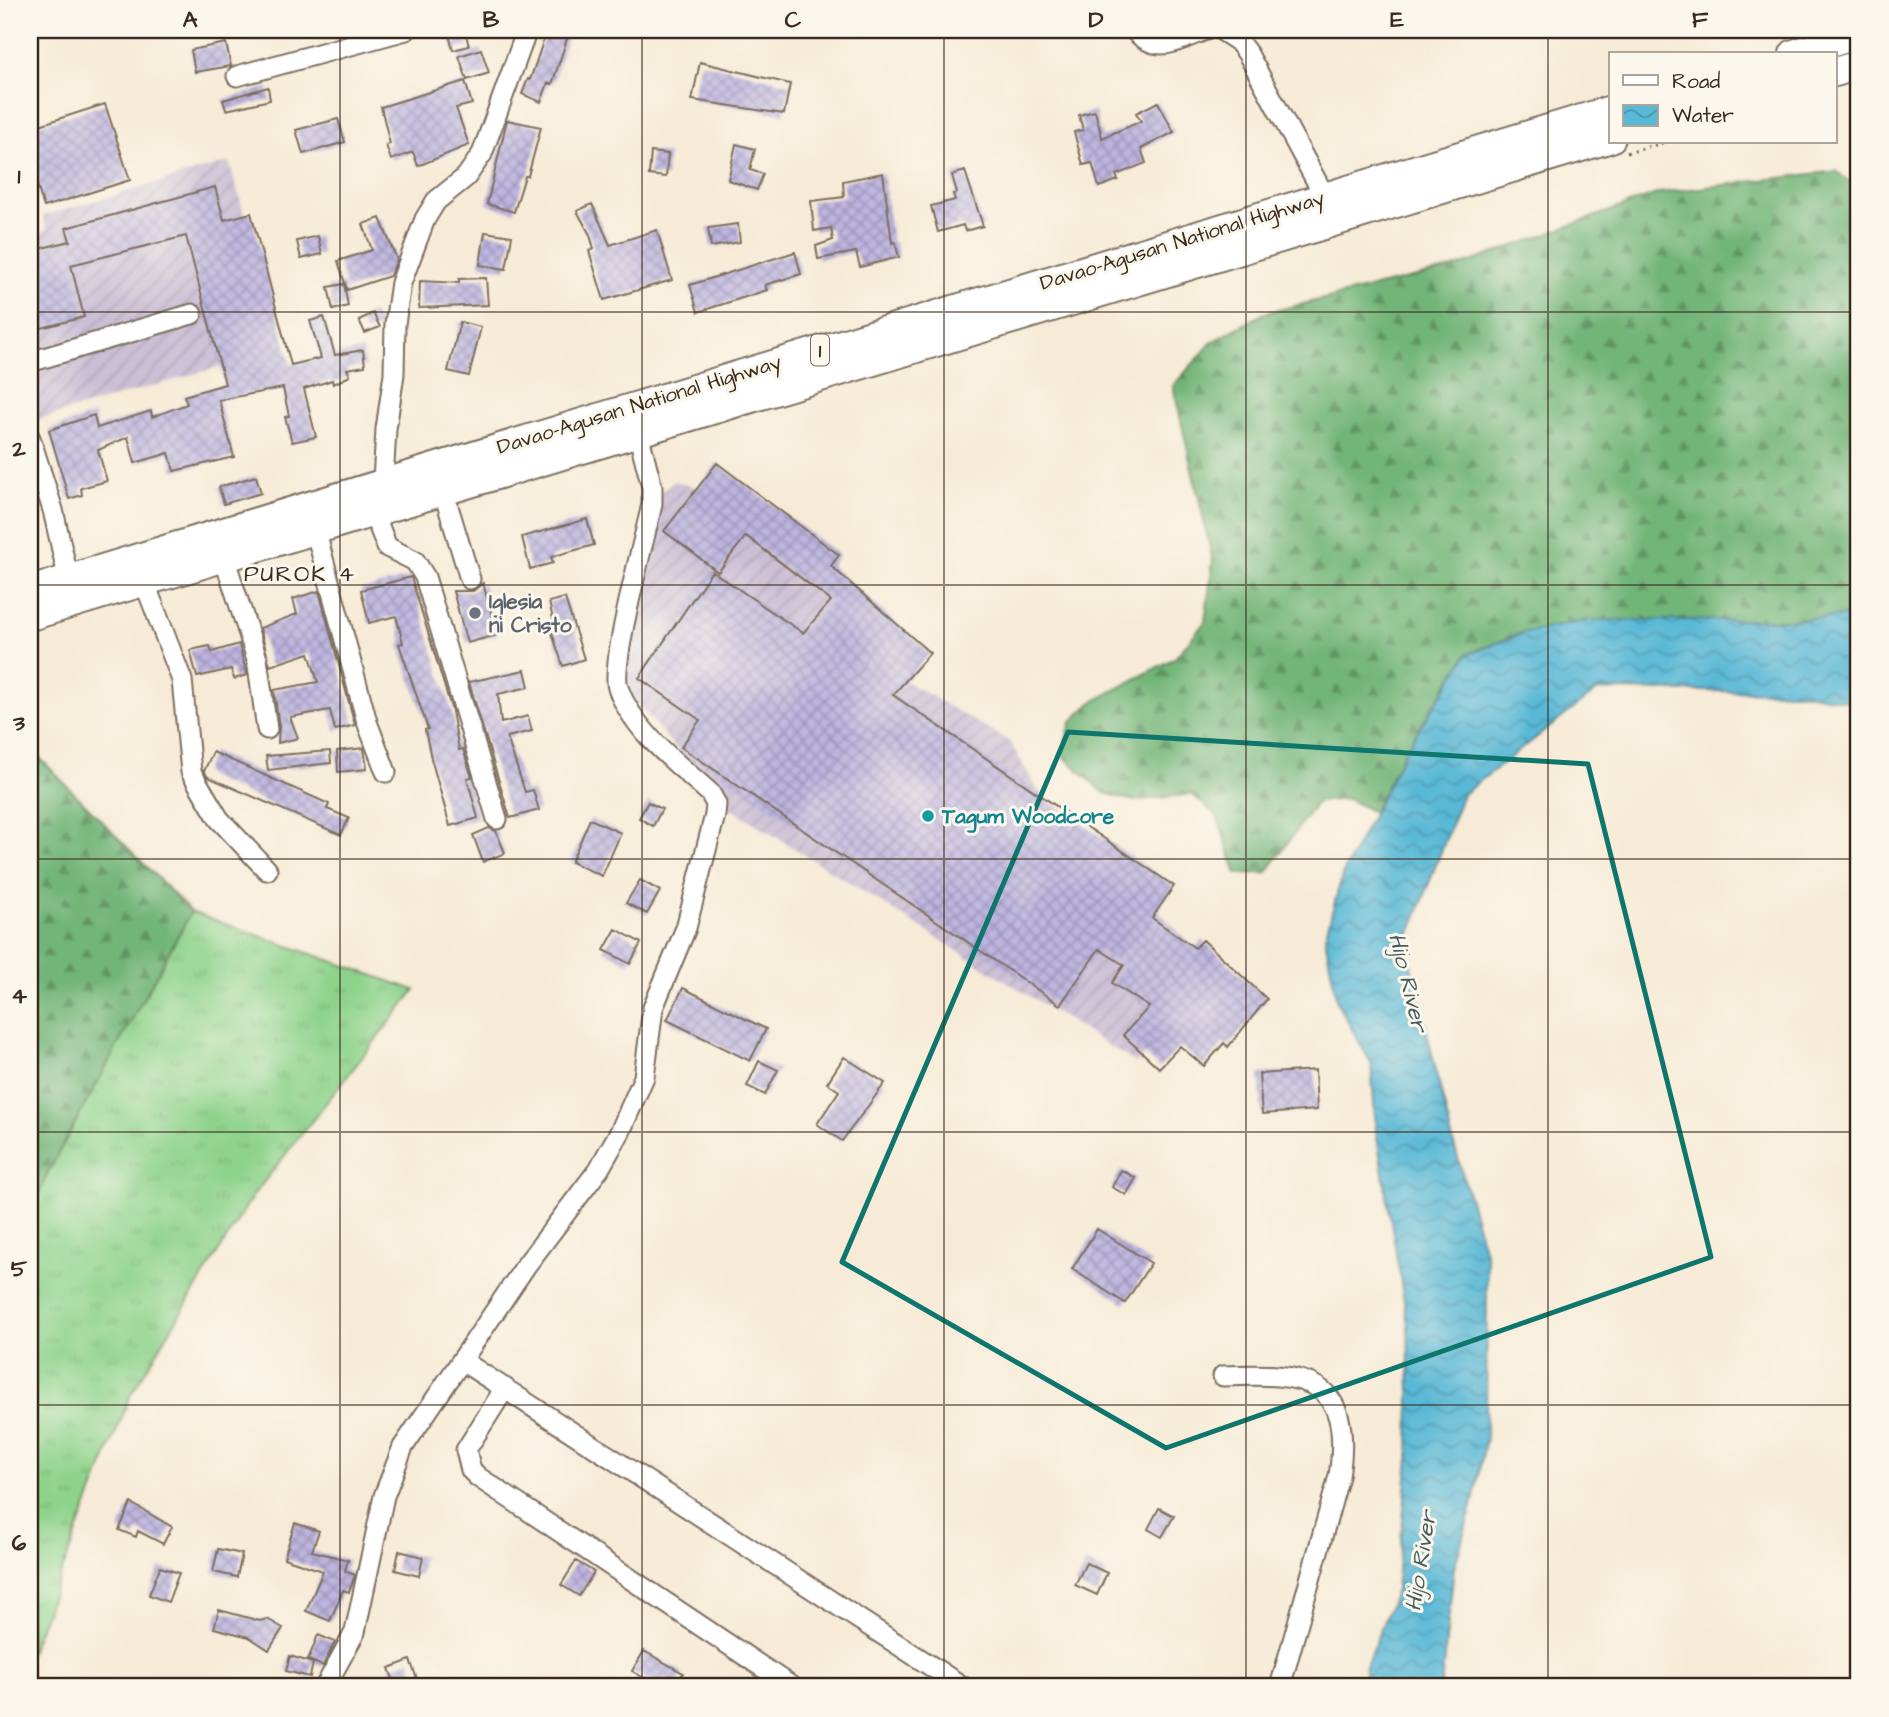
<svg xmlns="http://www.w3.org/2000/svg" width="1889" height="1717" font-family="'Architects Daughter',sans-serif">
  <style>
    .industrial { fill: url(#industrial-furrows) }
    .grass { fill: url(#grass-tufts); stroke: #647e55; stroke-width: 2 }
    .forest { fill: url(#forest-firs); stroke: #56704b; stroke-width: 2 }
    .water { fill: url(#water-waves); stroke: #4a717a; stroke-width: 2 }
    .building { fill: url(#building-cross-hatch) }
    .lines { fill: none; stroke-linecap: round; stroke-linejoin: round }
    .minor-casing { stroke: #7d6e5f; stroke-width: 23 }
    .highway-casing { stroke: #7d6e5f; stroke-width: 32 }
    .path { stroke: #7d6e5f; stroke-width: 3.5; stroke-dasharray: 2 5; stroke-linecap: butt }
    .minor { stroke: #fff; stroke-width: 19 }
    .highway { stroke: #fff; stroke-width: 28 }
    .marked { fill: none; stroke: #0f766e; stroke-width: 5; stroke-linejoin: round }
    .grid { fill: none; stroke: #3b2a1e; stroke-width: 2; stroke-opacity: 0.55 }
    .worship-dot { fill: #6b7280; stroke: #fbf7ec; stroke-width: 2.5 }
    .culture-dot { fill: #0f9aa8; stroke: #fbf7ec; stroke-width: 2.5 }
    .labels { text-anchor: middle; stroke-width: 6; stroke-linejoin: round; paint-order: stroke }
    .shield { fill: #fbf7ec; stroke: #75685c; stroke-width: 2 }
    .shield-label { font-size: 19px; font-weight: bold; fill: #3b2a1e }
    .street-label { font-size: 21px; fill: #3b2a1e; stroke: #fbf7ec }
    .worship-label { font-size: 21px; font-weight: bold; fill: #5b616d; stroke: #fbf7ec; text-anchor: start }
    .culture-label { font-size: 21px; font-weight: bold; fill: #0d838f; stroke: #fbf7ec; text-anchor: start }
    .neighbourhood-label { font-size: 23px; letter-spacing: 2px; fill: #3b2a1e; stroke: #fbf7ec }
    .water-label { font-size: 23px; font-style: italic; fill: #455c5e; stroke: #fbf7ec }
    .neatline { fill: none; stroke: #3b2a1e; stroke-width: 2.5 }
    .grid-label { font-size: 23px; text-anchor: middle; font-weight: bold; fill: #3b2a1e }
  </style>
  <defs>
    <pattern id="industrial-furrows" width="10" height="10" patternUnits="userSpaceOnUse" patternTransform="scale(1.75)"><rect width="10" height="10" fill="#cbbfd5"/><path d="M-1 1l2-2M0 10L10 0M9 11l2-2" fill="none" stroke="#afa4b6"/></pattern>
    <pattern id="grass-tufts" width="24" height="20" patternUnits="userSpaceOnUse" patternTransform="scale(1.75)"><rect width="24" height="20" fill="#8ed38c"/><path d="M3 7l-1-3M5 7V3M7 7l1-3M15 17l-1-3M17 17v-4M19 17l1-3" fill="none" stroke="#7bb578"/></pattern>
    <pattern id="forest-firs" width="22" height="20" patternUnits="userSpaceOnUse" patternTransform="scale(1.75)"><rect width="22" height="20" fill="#72b578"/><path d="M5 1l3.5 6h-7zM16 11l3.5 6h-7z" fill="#5f9362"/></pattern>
    <pattern id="water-waves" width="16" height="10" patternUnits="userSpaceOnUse" patternTransform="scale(1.75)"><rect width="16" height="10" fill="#58b8d6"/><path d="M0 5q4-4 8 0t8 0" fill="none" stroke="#4a96ad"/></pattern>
    <pattern id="building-cross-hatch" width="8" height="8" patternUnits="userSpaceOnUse" patternTransform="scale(1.75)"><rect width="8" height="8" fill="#bdb5e0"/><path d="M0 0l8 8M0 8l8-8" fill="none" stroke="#9b93b5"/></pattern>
  </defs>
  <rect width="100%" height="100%" fill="#fbf7ec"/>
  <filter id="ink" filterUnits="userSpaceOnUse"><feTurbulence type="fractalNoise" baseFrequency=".0143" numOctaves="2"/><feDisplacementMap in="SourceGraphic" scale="14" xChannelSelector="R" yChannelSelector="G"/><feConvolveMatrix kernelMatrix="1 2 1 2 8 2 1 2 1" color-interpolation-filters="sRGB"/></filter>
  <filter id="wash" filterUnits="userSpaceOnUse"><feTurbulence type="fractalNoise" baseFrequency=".00686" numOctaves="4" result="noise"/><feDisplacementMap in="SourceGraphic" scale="28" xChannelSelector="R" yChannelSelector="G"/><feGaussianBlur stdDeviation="1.57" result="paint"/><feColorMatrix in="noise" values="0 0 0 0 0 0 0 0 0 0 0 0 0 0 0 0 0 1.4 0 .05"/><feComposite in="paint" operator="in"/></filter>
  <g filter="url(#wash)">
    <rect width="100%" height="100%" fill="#f7ebd7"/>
    <path class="industrial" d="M229,162L284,348L30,422V236L47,230L43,216Z
      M675,481L711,492L813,553L883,668L1010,742L1037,789L1218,971L1136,1063L724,804L619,682L659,494Z"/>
    <path class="grass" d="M191,912L415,990L252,1197L130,1396L30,1653V1216L48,1172Z"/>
    <path class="forest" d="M1836,171L1859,190V615L1791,620L1655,621L1522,633L1467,654L1405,751L1373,812L1348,799L1317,802L1266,873L1237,874L1217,816L1192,794L1134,801L1104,793L1062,755L1071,722L1092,702L1175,658L1205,622L1213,561L1173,386L1213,341L1265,313L1454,268L1659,193Z
      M30,748L191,912L48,1172L30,1216Z"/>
    <path class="water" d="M1859,615V703L1800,692L1598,690L1463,794L1406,944L1451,1134L1487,1259L1486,1438L1473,1503L1454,1568L1441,1687H1363L1366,1666L1396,1590L1409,1458L1410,1392L1408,1325L1376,1131L1371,1063L1337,1002L1325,937L1343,873L1405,751L1467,655L1522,633L1589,620H1791Z"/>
    <g id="blocks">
      <path class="building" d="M547,30L568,36L552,84L548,83L541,102L522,94L528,79L530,80Z
        M465,31L469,46L453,50L449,35Z
        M226,43L231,66L195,72L191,50Z
        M481,49L489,73L467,80L459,56Z
        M700,62L790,84L784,114L692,100Z
        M465,81L472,104L456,108L469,145L418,166L413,152L391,160L386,145L390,144L381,107Z
        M268,87L270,100L226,110L223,100Z
        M1158,102L1174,132L1141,149L1146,163L1116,175L1118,180L1099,187L1092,163L1083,165L1074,132L1083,130L1079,115L1095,111L1102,138L1141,121L1136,113Z
        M105,104L130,180L44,207L30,164V128Z
        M338,119L345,142L303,154L296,130Z
        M507,120L541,127L528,176H525L514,212L487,204Z
        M736,144L755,149L750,170L763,174L757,190L728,180Z
        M651,152L668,154L666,177L649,175Z
        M965,171L983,226L965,231L963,225L938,232L931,206L955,200L953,194L957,193L952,175Z
        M883,173L892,243L895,242L899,257L860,267L856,252L818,259L816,246L833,240L831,228L814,231L811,201L844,197L843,181Z
        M215,187L224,220L251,213L291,365L321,358L310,321L324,317L335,355L363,350L365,366L347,369L350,376L333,384L332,380L304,389L316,437L292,442L285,417L289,416L283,388L219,400L234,457L174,471L169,453L135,463L128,437L98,450L107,481L81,488L82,495L69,499L49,430L94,415L97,428L151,411L152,417L187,404L184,396L225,384L186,236L71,265L84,317L30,331V251L70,241L66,228Z
        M592,204L610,245L657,230L672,280L604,300L589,251L594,249L590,235L577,211Z
        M380,218L397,260L390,276L347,290L338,261L372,250L363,224Z
        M738,224L740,242L711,247L708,228Z
        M485,232L512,236L506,269L480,265Z
        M318,236L322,254L301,259L297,241Z
        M795,252L801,274L765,285L767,290L698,312L690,285Z
        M486,278L488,305L419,308L420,281L459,283V279Z
        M344,284L348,306L333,310L328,287Z
        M373,313L380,327L365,333L359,320Z
        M460,322L481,327L469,376L448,371Z
        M717,463L839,555L831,566L930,653L893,695L1174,886L1152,918L1195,948L1203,940L1267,999L1228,1047L1224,1043L1204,1066L1180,1046L1159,1068L1123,1035L1149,1007L1112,983L1124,965L1099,949L1060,1005L681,747L700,720L639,678L712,571L803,633L831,601L746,536L718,572L664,531Z
        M256,476L261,493L224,504L219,487Z
        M587,519L594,545L551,557L553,563L530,569L522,537Z
        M411,577L452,711L459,750L463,749L472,777L467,778L478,818L450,826L431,758L425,730L428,729L399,644L403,643L396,616L369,623L361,590Z
        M483,583L497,635L467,643L453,591H473Z
        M319,591L355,725L335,730L330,710L290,717L298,738L278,743L279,727L274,690L318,682L309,653L270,666L260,628L297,614L293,599Z
        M565,598L584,659L563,666L552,633L556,632L549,602Z
        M239,644L247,675L234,679L231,669L197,677L190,650L210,646L212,652Z
        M525,670L529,687L498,694L501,723L528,716L532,731L507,737L525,792L533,790L539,810L510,818L469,682Z
        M364,748L367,769L338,772L337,751Z
        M330,751L331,763L268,770L266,756Z
        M213,752L329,804L327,809L349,818L341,835L208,777L204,771Z
        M648,802L662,809L653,826L639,818Z
        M590,819L621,833L602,876L571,862Z
        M489,828L496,831L505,853L483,862L473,835Z
        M640,880L660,891L647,914L626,903Z
        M616,929L641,943L630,964L604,950Z
        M683,988L766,1029L750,1061L667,1020Z
        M844,1057L885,1083L842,1141L817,1124L839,1091L827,1083Z
        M759,1061L778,1070L765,1095L747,1086Z
        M1315,1070L1317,1110L1262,1114L1259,1074Z
        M1121,1170L1136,1178L1126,1195L1112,1187Z
        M1097,1229L1151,1263L1125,1303L1072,1269Z
        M131,1503L172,1527L163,1544L138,1531L136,1537L119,1530Z
        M1159,1508L1174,1516L1162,1537L1148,1529Z
        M295,1523L319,1531L312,1551L348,1560L345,1571L355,1575L349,1592L343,1590L330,1621L306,1611L323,1571L284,1558Z
        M218,1549L242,1554L237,1577L213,1572Z
        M399,1551L423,1557L419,1576L395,1570Z
        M576,1561L594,1572L579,1596L561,1585Z
        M1086,1563L1107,1573L1097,1595L1075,1585Z
        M160,1567L179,1573L168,1602L149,1595Z
        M219,1610L260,1621L267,1619L283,1628L269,1650L249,1637L214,1628Z
        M318,1635L335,1642L323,1666L308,1660Z
        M644,1651L683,1673L676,1687H660L632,1671Z
        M290,1656L313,1663L310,1677L286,1671Z
        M410,1660L420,1687H396L389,1668Z"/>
    </g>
  </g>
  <g filter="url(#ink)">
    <use href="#blocks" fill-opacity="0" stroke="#7d6e5f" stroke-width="2"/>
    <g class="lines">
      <defs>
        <path id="minor" d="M1134,30C1159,56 1176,40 1206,30
          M1221,30L1238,41L1248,54L1325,197
          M237,76L406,30
          M30,362L192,314
          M30,438L53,510L71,590
          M383,482L386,429L394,374L395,324L401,283L425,219L436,201L466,177L482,154L527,30
          M443,490L470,579
          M373,511L387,547L415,561L425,577L497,819
          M315,529L367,722L386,772
          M224,557L257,659L267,729
          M144,581L182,680L191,772L219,819L267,870
          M464,1362L963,1687
          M1223,1376C1305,1372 1354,1377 1339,1476L1280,1687
          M505,1388L466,1450L471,1470L478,1477L792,1687
          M325,1687L355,1632L384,1496L403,1447L527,1264L599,1169L620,1132L644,1077L653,1008L686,928L715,815L716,804L710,793C678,764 633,731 618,688C610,663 645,538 652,504V487L635,421"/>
        <path id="highway" d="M1794,54L1859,34
          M1835,72L1859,65
          M30,591L1611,110
          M30,616L1611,138"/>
      </defs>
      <use href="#minor" class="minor-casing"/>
      <use href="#highway" class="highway-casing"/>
      <path class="path" d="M1627,153L1665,142"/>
      <use href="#minor" class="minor"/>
      <use href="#highway" class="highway"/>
    </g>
  </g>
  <path class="marked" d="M1068,732L1588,764L1711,1257L1166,1448L842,1262Z"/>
  <path class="grid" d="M340,30V1687M642,30V1687M944,30V1687M1246,30V1687M1548,30V1687M30,312H1859M30,585H1859M30,859H1859M30,1132H1859M30,1405H1859"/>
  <circle class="worship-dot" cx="475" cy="613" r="7"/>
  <circle class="culture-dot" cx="928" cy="816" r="7"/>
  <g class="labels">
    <rect class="shield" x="811" y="334.5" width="18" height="31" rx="5"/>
    <g class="shield-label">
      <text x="820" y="357">1</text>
    </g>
    <g class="street-label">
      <text transform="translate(1182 240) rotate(-17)" y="7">Davao-Agusan National Highway</text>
      <text transform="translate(639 404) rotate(-17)" y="7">Davao-Agusan National Highway</text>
    </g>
    <g class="worship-label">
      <text x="489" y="608">Iglesia<tspan x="489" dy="24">ni Cristo</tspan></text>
    </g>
    <g class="culture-label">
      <text x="942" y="823">Tagum Woodcore</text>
    </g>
    <g class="neighbourhood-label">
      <text x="300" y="581">PUROK 4</text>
    </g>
    <g class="water-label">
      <text transform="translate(1409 982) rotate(76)" y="8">Hijo River</text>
      <text transform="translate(1420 1561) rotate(-81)" y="8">Hijo River</text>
    </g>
  </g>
  <rect width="1889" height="1717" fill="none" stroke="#fbf7ec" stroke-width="77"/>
  <rect x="1609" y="52" width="228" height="91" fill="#fbf7ec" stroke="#aea59a" stroke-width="2"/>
  <rect x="1623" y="75" width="35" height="10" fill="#ffffff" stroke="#aea59a" stroke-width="2"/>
  <text x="1672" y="88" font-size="21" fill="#3b2a1e">Road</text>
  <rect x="1623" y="105" width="35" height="21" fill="url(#water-waves)" stroke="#aea59a" stroke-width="2"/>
  <text x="1672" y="122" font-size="21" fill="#3b2a1e">Water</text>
  <rect x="38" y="38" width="1812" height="1640" class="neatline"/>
  <g class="grid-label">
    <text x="190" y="27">A</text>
    <text x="491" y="27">B</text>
    <text x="793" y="27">C</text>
    <text x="1096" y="27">D</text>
    <text x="1397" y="27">E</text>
    <text x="1700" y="27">F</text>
    <text x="19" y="183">1</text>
    <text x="19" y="456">2</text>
    <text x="19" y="730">3</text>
    <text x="19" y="1003">4</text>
    <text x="19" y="1276">5</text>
    <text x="19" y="1550">6</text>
  </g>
</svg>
